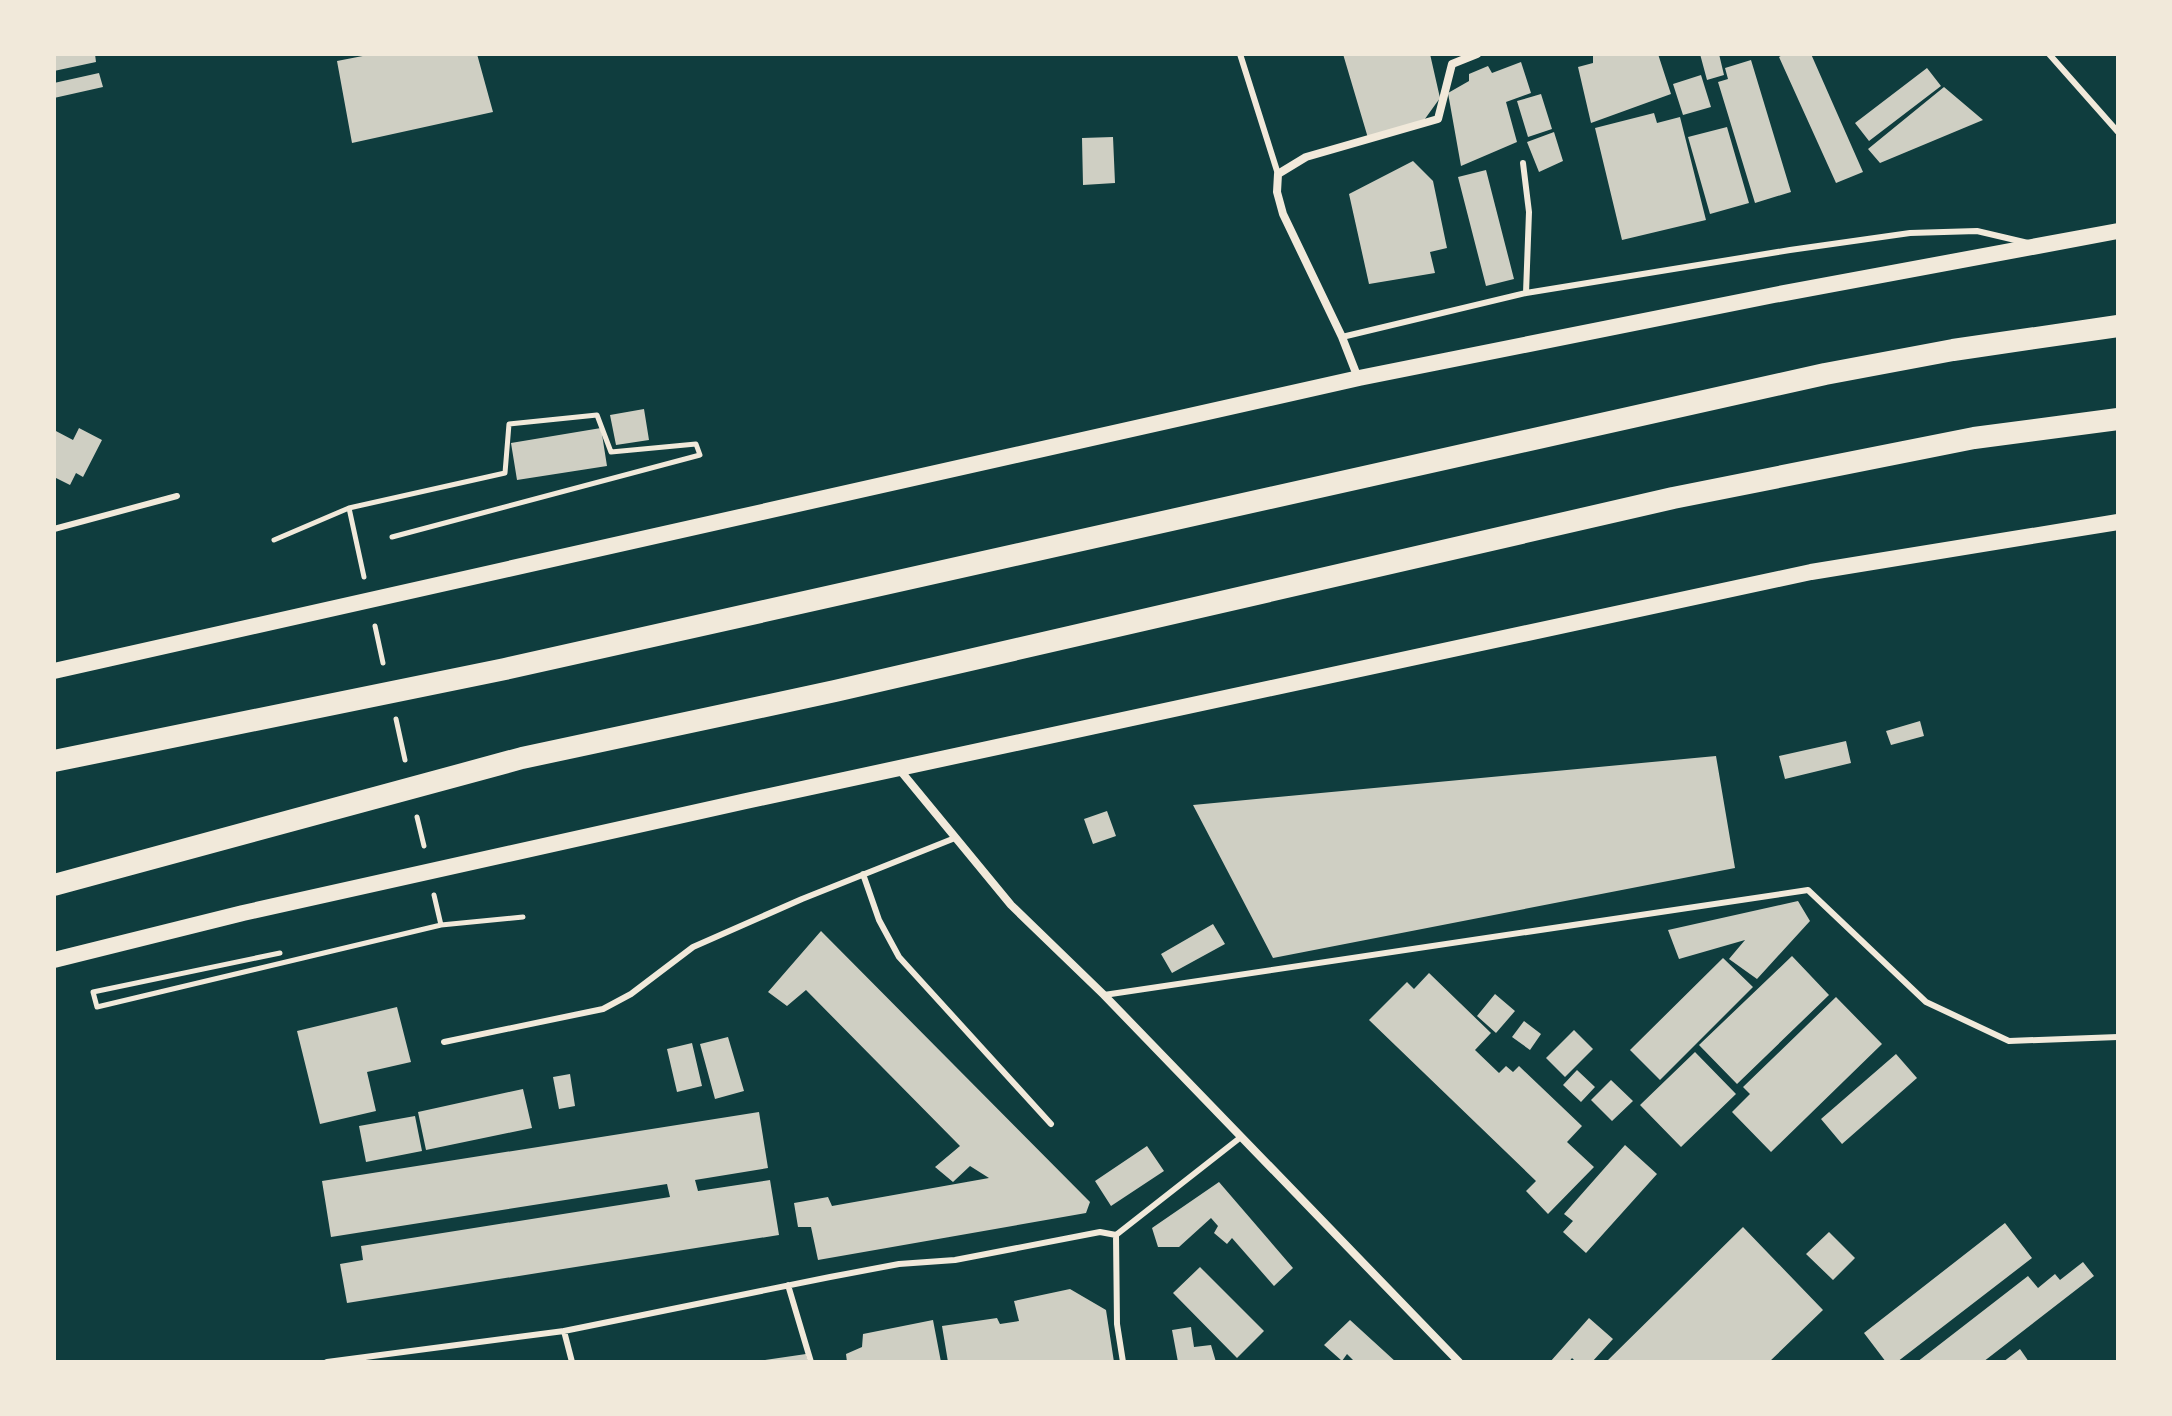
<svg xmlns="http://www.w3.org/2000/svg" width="2172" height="1416" font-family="'Titillium Web',sans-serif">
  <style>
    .building { fill: #cfcfc3 }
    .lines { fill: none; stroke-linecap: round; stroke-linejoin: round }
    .path { stroke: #f1e9da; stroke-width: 5 }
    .service { stroke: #f1e9da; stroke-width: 6 }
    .minor { stroke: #f1e9da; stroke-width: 8 }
    .secondary { stroke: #f1e9da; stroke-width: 16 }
    .trunk { stroke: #f1e9da; stroke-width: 22 }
  </style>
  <rect width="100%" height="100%" fill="#0f3d3e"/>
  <path class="building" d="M64,54H95L96,62L54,71V56Z
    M373,54H477L493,112L352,143L337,61Z
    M1343,54H1430L1440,98L1422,123L1368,138Z
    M1593,54H1658L1671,94L1591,123L1578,67L1593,63Z
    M1700,54H1719L1724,75L1707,80Z
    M1784,54H1811L1863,172L1836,183L1779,57Z
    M1751,60L1791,192L1755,203L1718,82L1728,79L1725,68Z
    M1521,62L1531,93L1506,102L1517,142L1461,166L1448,93L1469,81V74L1488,66L1492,73Z
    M1927,68L1941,86L1869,141L1855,123Z
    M99,73L103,87L54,98V83Z
    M1701,75L1711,107L1683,115L1673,84Z
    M1944,87L1983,120L1880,163L1868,149Z
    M1541,94L1552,129L1528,137L1517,101Z
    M1654,113L1657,123L1680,117L1706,220L1622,240L1595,128Z
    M1727,127L1749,203L1710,214L1688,137Z
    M1554,132L1563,161L1539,172L1527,142Z
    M1113,137L1115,183L1083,185L1082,138Z
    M1413,161L1433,181L1447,248L1430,252L1435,273L1369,284L1349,194Z
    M1486,170L1514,279L1486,286L1458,177Z
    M644,409L649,440L616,445L610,415Z
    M79,428L102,440L83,477L76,473L70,485L54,477V430L73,440Z
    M601,428L607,466L517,480L511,443Z
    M1920,721L1924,736L1891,745L1886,731Z
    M1846,741L1851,763L1785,779L1779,756Z
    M1716,756L1735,868L1273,958L1193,805Z
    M1107,811L1116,836L1093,844L1084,819Z
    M1798,901L1810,921L1757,979L1729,959L1745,940L1679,959L1668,930Z
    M1213,924L1225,944L1172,973L1161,954Z
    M821,931L1090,1202L1086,1213L818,1260L811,1227H798L794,1203L828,1197L832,1206L989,1178L970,1166L953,1182L935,1167L960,1146L806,990L787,1006L768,992Z
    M1792,956L1829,995L1737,1084L1699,1045Z
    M1723,958L1753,987L1660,1080L1630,1050Z
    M1429,973L1491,1033L1475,1050L1499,1073L1506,1066L1513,1072L1519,1066L1582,1126L1567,1142L1594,1167L1548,1214L1526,1191L1536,1181L1369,1020L1407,982L1414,989Z
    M1495,994L1515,1011L1496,1033L1477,1016Z
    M1836,997L1882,1044L1771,1152L1732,1112L1750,1094L1743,1087Z
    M397,1007L411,1062L367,1072L376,1111L320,1124L297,1031Z
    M1524,1021L1541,1034L1530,1050L1512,1037Z
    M1574,1030L1593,1049L1565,1077L1546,1058Z
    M728,1037L744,1091L715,1099L700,1044Z
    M692,1043L702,1086L677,1092L667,1049Z
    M1695,1052L1736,1094L1681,1147L1640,1105Z
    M1896,1054L1917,1078L1842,1144L1821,1119Z
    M1577,1070L1595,1087L1581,1102L1563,1085Z
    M570,1074L575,1106L559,1109L553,1077Z
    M1611,1080L1633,1101L1612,1121L1591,1100Z
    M523,1089L532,1128L426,1150L418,1112Z
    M759,1112L768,1168L695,1180L698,1191L770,1180L779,1235L347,1303L340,1264L363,1260L361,1246L670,1197L667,1184L331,1237L322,1181Z
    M415,1116L422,1151L366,1162L359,1126Z
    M1625,1145L1657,1174L1586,1253L1563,1232L1573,1221L1564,1214Z
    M1147,1146L1164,1171L1111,1206L1095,1181Z
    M1219,1182L1293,1268L1274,1286L1232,1238L1227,1244L1214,1233L1218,1226L1211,1218L1179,1247H1158L1152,1228Z
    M2005,1223L2032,1258L1897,1362H1886L1864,1333Z
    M1743,1227L1823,1310L1769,1362H1606Z
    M1829,1232L1855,1258L1833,1280L1806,1254Z
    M2083,1262L2094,1276L1983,1362H1917L2028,1276L2038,1288L2055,1274L2060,1280Z
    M1200,1267L1264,1331L1237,1358L1173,1293Z
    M1070,1289L1106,1310L1114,1362H948L942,1326L997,1318L1000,1324L1019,1321L1014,1301Z
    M1589,1318L1613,1339L1592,1362H1576L1572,1358L1569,1362H1550Z
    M933,1320L941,1362H847L846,1354L862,1347L863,1334Z
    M1350,1320L1396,1362H1355L1347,1354L1342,1361L1324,1345Z
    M1191,1327L1194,1347L1211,1345L1216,1362H1178L1172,1330Z
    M2020,1349L2029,1362H2003Z
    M806,1354L808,1362H765V1360Z"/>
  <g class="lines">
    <path class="path" d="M274,540L349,508
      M364,577L349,508L505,473L509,424L597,415L611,452L696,444L700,455L392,537
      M375,626L383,663
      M396,719L405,760
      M417,817L424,846
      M441,925L523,917
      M280,953L93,992L97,1007L441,925L434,895"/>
    <path class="service" d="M1240,54L1278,174
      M2049,54L2118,132
      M1526,293L1790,250L1910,233L1977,231L2028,243
      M1342,337L1526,293L1529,212L1523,163
      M54,529L177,496
      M863,874L879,920L899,957L1051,1124
      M1104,995L1808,890L1926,1002L2009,1041L2118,1037
      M444,1042L603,1009L631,994L693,947L802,899L955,838
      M1116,1235L1241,1137
      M788,1285L811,1362
      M564,1331L572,1362
      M327,1362L564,1331L830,1277L899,1264L955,1260L1100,1232L1116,1235L1117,1324L1123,1362"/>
    <path class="minor" d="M1358,378L1342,337L1283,214L1277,192L1278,174L1306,157L1438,119L1452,64L1477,54
      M899,769L1011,905L1104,995L1459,1362"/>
    <path class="secondary" d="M54,671L1359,378L1774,295L2118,231
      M54,960L243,913L746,801L1811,572L2118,522"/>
    <path class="trunk" d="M54,761L505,669L1825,374L1953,350L2118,326
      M54,885L522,758L835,691L1673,498L1974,438L2118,419"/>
  </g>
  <rect width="2172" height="1416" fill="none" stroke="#f1e9da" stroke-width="112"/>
</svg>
